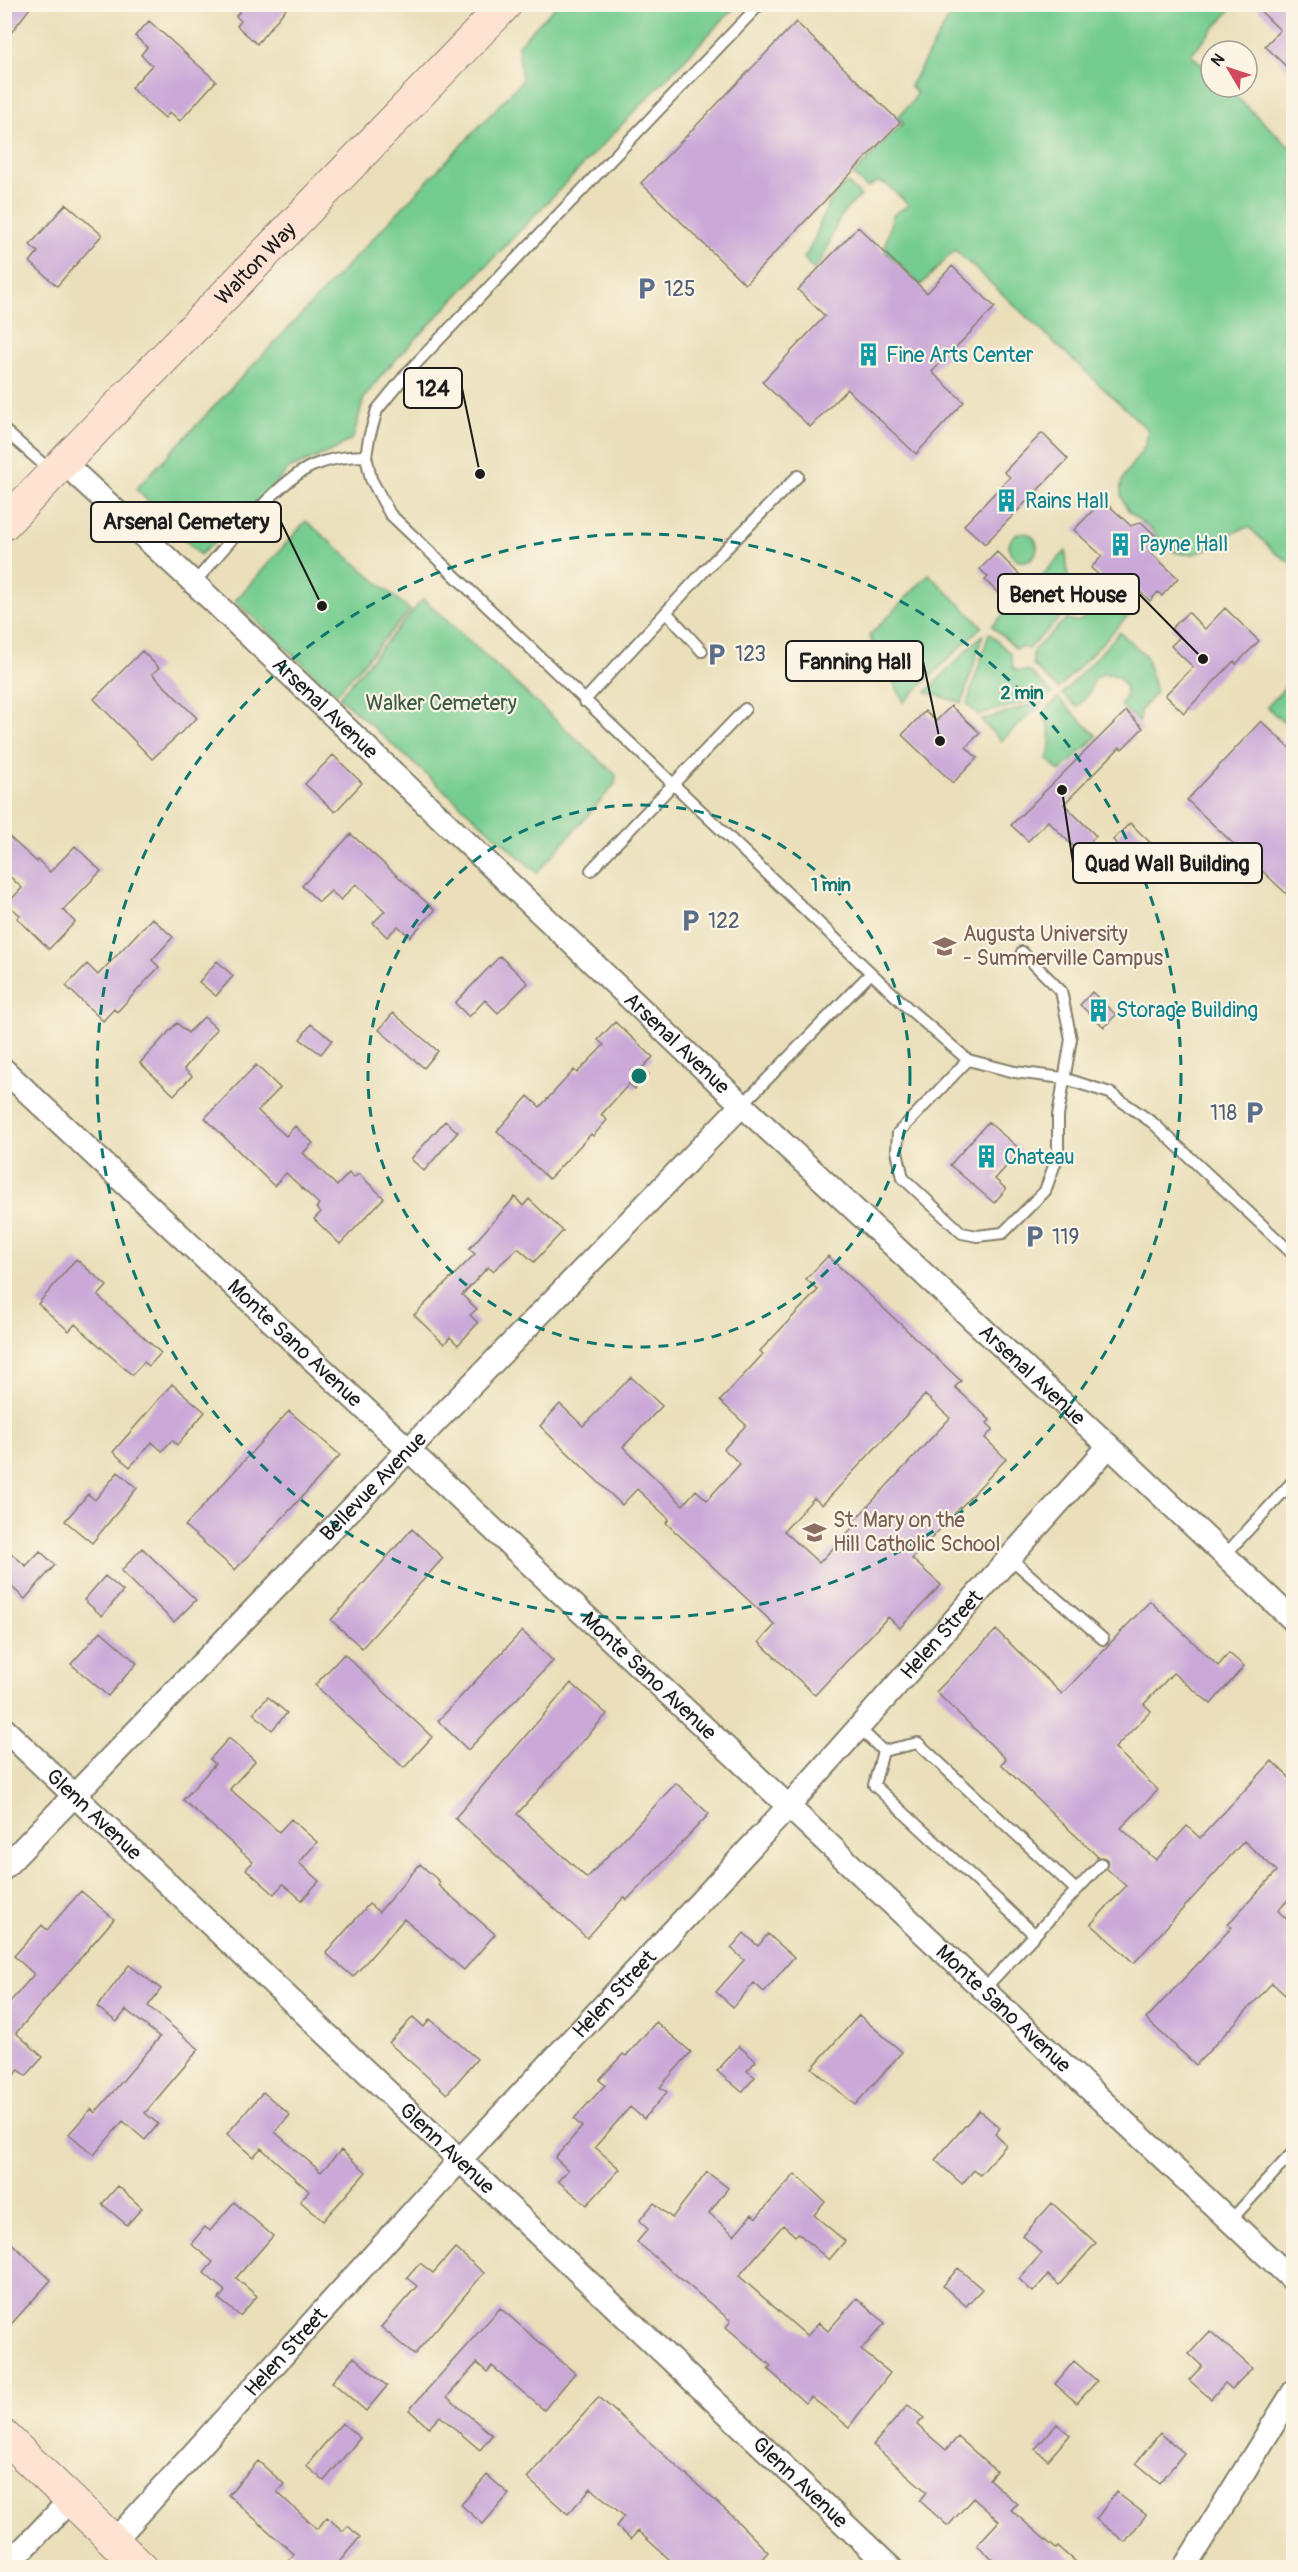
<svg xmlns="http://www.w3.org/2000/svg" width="1298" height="2572" font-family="Pangolin,sans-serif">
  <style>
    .green { fill: #75cc90; stroke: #487456; stroke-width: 1.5 }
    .building { fill: #caa9d8; fill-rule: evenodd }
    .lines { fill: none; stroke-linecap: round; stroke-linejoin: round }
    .service-casing { stroke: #837e6b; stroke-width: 14 }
    .minor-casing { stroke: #837e6b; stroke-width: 26 }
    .secondary-casing { stroke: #837e6b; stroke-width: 34 }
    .service { stroke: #fff; stroke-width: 10 }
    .minor { stroke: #fff; stroke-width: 22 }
    .secondary { stroke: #fee3d2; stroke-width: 32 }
    .ring { fill: none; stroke: #0f766e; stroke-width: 3; stroke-dasharray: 10 8 }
    .labels { text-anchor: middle; stroke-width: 4.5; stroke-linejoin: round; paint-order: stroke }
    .street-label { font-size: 21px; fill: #1c1c1c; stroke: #fcf5e5 }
    .service-label { font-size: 21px; fill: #4e5e75; stroke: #fcf5e5; text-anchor: start }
    .culture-label { font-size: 21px; fill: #0d838f; stroke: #fcf5e5; text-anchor: start }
    .park-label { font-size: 21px; fill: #3b5a45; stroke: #fcf5e5 }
    .education-label { font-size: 21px; fill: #785e54; stroke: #fcf5e5; text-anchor: start }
    .centre { fill: #0f766e; stroke: #fcf5e5; stroke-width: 3 }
    .ring-label { font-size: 18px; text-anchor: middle; font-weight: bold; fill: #0f766e; stroke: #fcf5e5; stroke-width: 4.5; stroke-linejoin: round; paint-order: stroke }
    .leader { fill: none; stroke: #1c1c1c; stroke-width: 2 }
    .callout-dot { fill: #1c1c1c; stroke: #fcf5e5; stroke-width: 2 }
    .callout { fill: #fcf5e5; stroke: #1c1c1c; stroke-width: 2 }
    .callout-label { font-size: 22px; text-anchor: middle; font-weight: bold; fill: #1c1c1c }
  </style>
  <rect width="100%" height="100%" fill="#fcf5e5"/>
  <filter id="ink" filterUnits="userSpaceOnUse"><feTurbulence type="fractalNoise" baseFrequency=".0167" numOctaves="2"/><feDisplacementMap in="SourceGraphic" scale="12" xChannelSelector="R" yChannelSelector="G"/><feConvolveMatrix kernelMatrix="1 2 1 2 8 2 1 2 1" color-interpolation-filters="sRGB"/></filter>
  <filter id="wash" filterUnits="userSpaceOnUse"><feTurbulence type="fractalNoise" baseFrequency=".008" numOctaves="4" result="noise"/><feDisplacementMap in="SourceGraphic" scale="24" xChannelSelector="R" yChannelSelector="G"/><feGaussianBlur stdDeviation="1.35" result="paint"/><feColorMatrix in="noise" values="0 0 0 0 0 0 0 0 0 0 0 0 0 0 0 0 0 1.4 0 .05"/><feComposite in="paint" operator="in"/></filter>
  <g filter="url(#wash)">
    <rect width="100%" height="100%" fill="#eadfba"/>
    <path class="green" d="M957,4L1235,5L1191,54L1211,73V87H1226L1293,150V564L1274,552L1249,527C1213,535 1203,572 1160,544C1157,526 1134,522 1126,507C1111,481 1131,469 1143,449C1147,444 1147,436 1148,430L955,250L921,285L886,252V242L893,215L909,205L886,184L877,182L867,188L853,175L903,123L898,117L915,98L916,92L910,86Z
      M557,5H737L385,371L364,398L353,438L334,450L289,469L255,505L200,555L136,489L522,81L518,45Z
      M848,183L861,196C854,202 846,208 841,216C833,228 824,265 813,269L804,258C822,234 821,199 848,183Z
      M306,521L410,610L336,694L235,601Z
      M1009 547a14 14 0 1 1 28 0a14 14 0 1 1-28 0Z
      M1066,551L1069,593L1060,602V610L1063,615L1028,649L1022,647L1016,649L992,626Z
      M929,574L982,626L904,702L869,636Z
      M423,599L616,775L615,784L537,873L339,697Z
      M1090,611L1130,614L1058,689L1033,665V651L1066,619C1077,624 1083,621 1090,611Z
      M1120,632L1146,656L1156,692L1140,711V722L1120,705C1134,690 1121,672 1103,674L1094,679L1089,694L1077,707L1062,694Z
      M989,633L1011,654L1013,668L1018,671H1029L1053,694L978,715L967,704Z
      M983,634L962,703L926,692Z
      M1293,679V731L1267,707Z
      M1058,698L1097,736L1060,772L1047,759C1052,743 1053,726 1041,714Z
      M1045,701L1001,741L981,720Z"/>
    <g id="blocks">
      <path class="building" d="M4,4H33L4,42Z
        M246,4H290L257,44L237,26L241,21L236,16Z
        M1253,4H1293V73L1265,46L1280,30Z
        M149,21L216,81L180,121L170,112L165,118L131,88L152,65L141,55L147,47L135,36Z
        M796,22L900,122L745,284L641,183Z
        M66,204L102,235L57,286L30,262L38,252L30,245Z
        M858,227L927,293L952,266L995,307L932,372L964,402L916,454L847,389L810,427L762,382L825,316L798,290Z
        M1042,433L1068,459L985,544L964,525L1010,477L1004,472Z
        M1103,500L1131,526L1141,522L1156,536L1149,551L1178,578L1162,596L1158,592L1150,601L1125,578L1114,589L1091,568L1102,556L1074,530Z
        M997,552L1023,578L1003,598L985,580L988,577L980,569Z
        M1225,608L1259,641L1236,664L1234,661L1184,713L1165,695L1193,667L1171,646L1180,637L1171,629L1188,612L1205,629Z
        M142,651L159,668L152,674L197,718L152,759L94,699Z
        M951,706L980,733L966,747L977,758L953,783L902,735L925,711L936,721Z
        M1126,711L1143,728L1122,749L1120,747L1064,804L1096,836L1080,853L1048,821L1028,841L1011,825Z
        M1261,721L1293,751V900L1187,800Z
        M333,755L362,783L335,812L305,784Z
        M1130,823L1160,852L1143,870L1113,840Z
        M4,832L37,862L38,860L50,872L75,846L101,871L63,910L75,922L49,949L17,918L20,915L7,904L22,888L4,871Z
        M351,834L435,910L410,937L398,926L387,937L373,923L385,911L356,884L341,900L331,891L319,902L302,886Z
        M152,918L173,937L152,960L159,967L117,1012L114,1009L103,1021L66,986L87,964L98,975Z
        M500,956L528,983L498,1013L485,1000L469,1017L455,1003Z
        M217,961L233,976L216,996L199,982Z
        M1092,992L1116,1015L1104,1027L1080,1005Z
        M393,1013L438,1051L424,1068L379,1030Z
        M204,1017L217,1029L184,1069L192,1076L174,1095L140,1063L177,1023L188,1033Z
        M615,1022L653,1057L642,1068L649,1074L635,1089L629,1084L601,1115L607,1120L593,1136L591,1134L549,1179L497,1131L528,1096L540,1107L574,1070L577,1073L604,1045L598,1040Z
        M311,1024L332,1040L321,1054L300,1039Z
        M256,1065L280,1088L258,1111L286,1136L295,1126L313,1143L303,1153L337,1186L349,1173L353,1178L359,1174L384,1198L340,1244L314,1219L321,1212L316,1208L319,1204L286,1173L274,1186L205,1118Z
        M445,1121L458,1132L424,1171L411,1159Z
        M988,1122L1021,1150L995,1179L1006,1189L994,1203L950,1165Z
        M515,1197L523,1206L529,1199L563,1231L534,1262L518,1248L493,1271L488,1267L462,1295L477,1309L470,1315L478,1323L458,1345L450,1337L444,1344L414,1315L475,1254L469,1249Z
        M828,1256L961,1381L955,1387L990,1420L987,1423L993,1429L985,1438L1006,1459L912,1559L941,1585L900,1628L888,1617L815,1695L759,1642L775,1625L666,1523L669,1519L637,1489L622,1505L540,1426L560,1404L583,1426L631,1377L662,1406L623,1447L683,1505L696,1490L707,1500L740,1464L724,1449L746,1425L720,1401L763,1354L760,1351L818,1290L806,1279ZM925,1395L950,1418L853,1522L856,1524L819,1563L784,1531L814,1498L822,1505Z
        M76,1259L107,1286L98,1296L161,1353L149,1366L144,1362L132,1375L75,1324L69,1331L38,1304Z
        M172,1384L205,1412L177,1445L172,1440L162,1451L152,1442L130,1467L113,1452Z
        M289,1411L340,1455L235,1570L185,1526Z
        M118,1472L137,1488L92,1543L65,1521L88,1494L95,1500Z
        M412,1529L443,1558L362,1648L331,1620Z
        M4,1547L26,1566L40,1551L55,1565L25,1599L4,1580Z
        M142,1548L196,1600L174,1622L121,1571Z
        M105,1576L123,1591L102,1616L84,1600Z
        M1150,1601L1218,1666L1229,1653L1244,1666L1211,1704L1173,1673L1144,1704L1151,1711L1115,1748L1158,1790L1121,1828L1156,1860L1187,1826L1200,1838L1272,1761L1293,1781V1894L1278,1911L1293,1925V1986L1285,1995L1272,1983L1196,2065L1146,2019L1232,1927L1228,1924L1277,1871L1244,1841L1134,1963L1091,1924L1126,1886L1107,1869V1859L1102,1857L1096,1858L1098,1857L1001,1764L1006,1759L936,1692L996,1630L1062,1694Z
        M101,1631L137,1663L108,1696L71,1664Z
        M522,1631L553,1661L468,1750L438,1721Z
        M344,1654L432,1737L404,1768L315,1685Z
        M571,1683L607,1714L517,1814L587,1878L676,1783L709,1814L627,1900L624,1897L587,1938L455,1818Z
        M268,1697L287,1713L272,1730L253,1713Z
        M229,1738L255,1761L230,1789L279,1832L291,1819L317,1842L299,1863L319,1881L302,1900L283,1884L274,1894L246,1869L253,1862L183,1800L215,1764L210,1759Z
        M420,1864L440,1882L438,1885L495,1934L464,1970L404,1919L353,1977L326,1953L369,1904L379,1912Z
        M81,1891L114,1919L16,2033L43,2057L26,2076L19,2070L4,2086V2009L34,1974L14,1956L42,1925L47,1930Z
        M744,1933L758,1946L768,1934L794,1957L764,1992L754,1983L733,2007L716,1992L744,1960L731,1948Z
        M129,1965L161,1989L148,2006L199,2049L145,2113L158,2124L145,2140L123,2121L94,2155L69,2134L91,2109L95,2113L160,2037L126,2010L117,2022L97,2007Z
        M859,2015L902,2052L855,2105L812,2068Z
        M413,2017L424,2027L430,2019L477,2059L447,2094L389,2043Z
        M656,2022L691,2052L660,2087L667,2092L644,2119L630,2107L595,2147L620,2169L587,2205L558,2181L568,2170L555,2158L582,2127L574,2119L605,2085L599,2080L623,2054L626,2056Z
        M739,2046L756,2061L747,2071L755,2077L742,2092L717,2071Z
        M263,2092L290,2115L275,2132L321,2172L341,2150L366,2172L323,2221L300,2201L309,2191L261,2148L253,2157L227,2134Z
        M979,2110L1000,2128L995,2134L1006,2145L980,2175L974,2170L962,2184L935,2160Z
        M707,2172L728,2188L709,2213L734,2235L752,2214L756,2218L795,2174L825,2202L814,2215L845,2241L829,2260L798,2233L795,2236L783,2225L739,2276L807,2336L819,2323L828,2331L857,2298L885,2323L861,2350L890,2373L849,2427L811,2397L805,2403L768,2369L771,2366L726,2327L731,2321L637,2242L648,2229L639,2221L654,2203L672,2218Z
        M118,2186L142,2208L127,2225L102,2204Z
        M234,2202L273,2236L236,2278L257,2296L240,2316L219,2299L225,2291L204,2273L213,2262L191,2244L205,2227L210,2231Z
        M1052,2203L1096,2243L1059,2285L1048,2275L1033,2292L1019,2279L1042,2253L1023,2236Z
        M4,2236L51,2280L4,2332Z
        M455,2248L484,2273L414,2355L381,2327L417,2286L407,2278L420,2263L433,2273Z
        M958,2268L982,2289L966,2306L943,2286Z
        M500,2308L575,2373L544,2410L492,2366L487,2372L477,2363L447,2397L492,2435L480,2450L440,2416L429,2428L409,2410Z
        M1210,2331L1252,2368L1232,2389L1225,2383L1211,2399L1189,2380L1202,2366L1189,2354Z
        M354,2357L387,2386L366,2411L332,2382Z
        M1074,2361L1097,2381L1077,2403L1055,2384Z
        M599,2397L730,2514L768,2552L754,2568H679L638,2531L631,2539L616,2526L624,2516L591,2488L568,2514L527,2478Z
        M908,2405L924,2418L917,2425L946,2450L958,2437L996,2471L989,2479L1017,2504L1011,2510L1056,2549L1058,2547L1082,2568H1003L977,2545L999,2521L973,2498L948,2526L920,2501L927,2492L873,2445Z
        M342,2423L360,2438L324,2481L306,2466Z
        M1057,2424L1070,2435L1048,2460L1035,2449Z
        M1160,2433L1184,2453L1160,2483L1136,2463Z
        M258,2461L284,2484L277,2492L317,2529L327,2517L343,2531L348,2526L360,2537L334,2568H283L294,2554L228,2495Z
        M487,2475L509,2494L483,2524L461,2505Z
        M1116,2492L1146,2515L1125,2542L1096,2519Z"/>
    </g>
  </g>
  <g filter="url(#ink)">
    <use href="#blocks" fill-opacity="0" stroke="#837e6b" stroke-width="1.5"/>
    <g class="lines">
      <defs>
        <path id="service" d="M760,4L408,372L377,410L369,438L366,456L371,479L390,514L909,1009L968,1060
          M4,430L51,471
          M194,583C223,551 274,483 312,466C330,458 347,456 366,456
          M666,612L702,651
          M584,701L705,570L798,476
          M591,870L745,709
          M1022,952L1061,991L1071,1039L1058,1116V1155L1045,1191L1003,1233L977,1236L962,1233L903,1178L897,1151L898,1133L968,1060L1015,1072L1063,1078L1110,1093L1153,1123L1294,1255
          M742,1105L871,973
          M1224,1556L1294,1480
          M1010,1558L1103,1639
          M858,1727L883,1751L874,1785L1035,1935
          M883,1751L918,1743L1076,1890
          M983,1990L1101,1864
          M1230,2221L1294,2151"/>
        <g id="minor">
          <path id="s1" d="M64,463L194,583L742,1105L1109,1446L1294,1621"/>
          <path id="s2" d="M4,1070L1294,2281"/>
          <path id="s3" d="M4,1729L891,2568"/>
          <path id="s4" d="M4,1868L742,1105"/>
          <path id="s5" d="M115,2540L460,2160L788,1807L1109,1446"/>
          <path d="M5,2568L72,2498"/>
          <path d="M1184,2568L1294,2391"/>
        </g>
        <g id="secondary">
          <path id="s6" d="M4,524L506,4"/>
          <path d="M4,2436L142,2568"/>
        </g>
      </defs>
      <use href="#service" class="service-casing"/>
      <use href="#minor" class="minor-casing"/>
      <use href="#secondary" class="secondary-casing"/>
      <use href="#service" class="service"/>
      <use href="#minor" class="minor"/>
      <use href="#secondary" class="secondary"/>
    </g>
  </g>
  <g class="ring">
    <circle cx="639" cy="1076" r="271"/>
    <circle cx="639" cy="1076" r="542"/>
  </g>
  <defs>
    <symbol id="parking-bare" viewBox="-9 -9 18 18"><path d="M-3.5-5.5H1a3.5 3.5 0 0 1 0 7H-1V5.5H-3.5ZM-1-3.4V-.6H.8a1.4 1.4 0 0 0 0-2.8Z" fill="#5c6f8a" stroke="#fcf5e5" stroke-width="2.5" paint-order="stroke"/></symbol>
    <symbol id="building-bare" viewBox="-9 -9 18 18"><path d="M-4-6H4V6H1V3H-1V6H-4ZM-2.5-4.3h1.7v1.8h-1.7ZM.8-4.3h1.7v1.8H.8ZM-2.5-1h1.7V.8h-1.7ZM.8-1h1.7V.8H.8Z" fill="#0f9aa8" stroke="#fcf5e5" stroke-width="2.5" paint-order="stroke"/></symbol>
    <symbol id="university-bare" viewBox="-9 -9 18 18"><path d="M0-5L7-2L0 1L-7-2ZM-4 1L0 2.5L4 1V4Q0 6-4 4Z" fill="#8d6e63" stroke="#fcf5e5" stroke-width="2.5" paint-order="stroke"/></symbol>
    <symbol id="school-bare" viewBox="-9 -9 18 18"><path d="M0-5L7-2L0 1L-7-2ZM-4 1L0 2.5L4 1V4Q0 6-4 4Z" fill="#8d6e63" stroke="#fcf5e5" stroke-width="2.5" paint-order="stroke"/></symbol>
  </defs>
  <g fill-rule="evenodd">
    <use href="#parking-bare" x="630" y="272" width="33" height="33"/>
    <use href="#building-bare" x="852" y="338" width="33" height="33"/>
    <use href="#building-bare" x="990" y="484" width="33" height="33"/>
    <use href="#building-bare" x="1104" y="528" width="33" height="33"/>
    <use href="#parking-bare" x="700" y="638" width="33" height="33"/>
    <use href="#parking-bare" x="674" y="904" width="33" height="33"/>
    <use href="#university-bare" x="928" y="930" width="33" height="33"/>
    <use href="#building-bare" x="1082" y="994" width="33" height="33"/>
    <use href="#parking-bare" x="1238" y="1096" width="33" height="33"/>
    <use href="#building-bare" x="970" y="1140" width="33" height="33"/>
    <use href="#parking-bare" x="1018" y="1220" width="33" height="33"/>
    <use href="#school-bare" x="798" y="1516" width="33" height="33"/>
  </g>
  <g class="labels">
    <g class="street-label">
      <text dy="7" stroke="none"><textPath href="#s6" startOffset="362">Walton Way</textPath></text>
      <text dy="7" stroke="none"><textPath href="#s1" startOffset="358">Arsenal Avenue</textPath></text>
      <text dy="7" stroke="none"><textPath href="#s1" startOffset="844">Arsenal Avenue</textPath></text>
      <text dy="7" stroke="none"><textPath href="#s2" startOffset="399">Monte Sano Avenue</textPath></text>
      <text dy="7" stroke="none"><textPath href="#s1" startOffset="1330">Arsenal Avenue</textPath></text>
      <text dy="7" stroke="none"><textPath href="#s4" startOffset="531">Bellevue Avenue</textPath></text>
      <text dy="7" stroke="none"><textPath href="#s5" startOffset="1226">Helen Street</textPath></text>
      <text dy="7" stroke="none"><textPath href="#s2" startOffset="885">Monte Sano Avenue</textPath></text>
      <text dy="7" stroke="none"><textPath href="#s3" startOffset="124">Glenn Avenue</textPath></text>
      <text dy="7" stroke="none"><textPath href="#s5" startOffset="740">Helen Street</textPath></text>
      <text dy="7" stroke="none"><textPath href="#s2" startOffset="1371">Monte Sano Avenue</textPath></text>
      <text dy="7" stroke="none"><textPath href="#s3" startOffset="610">Glenn Avenue</textPath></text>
      <text dy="7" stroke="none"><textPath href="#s5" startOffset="254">Helen Street</textPath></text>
      <text dy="7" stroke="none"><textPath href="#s3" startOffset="1096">Glenn Avenue</textPath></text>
    </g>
    <g class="service-label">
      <text x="664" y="296">125</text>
      <text x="735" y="661">123</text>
      <text x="708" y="928">122</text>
      <text x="1237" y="1120" text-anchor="end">118</text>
      <text x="1052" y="1244">119</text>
    </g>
    <g class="culture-label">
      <text x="886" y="362">Fine Arts Center</text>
      <text x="1025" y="508">Rains Hall</text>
      <text x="1139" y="551">Payne Hall</text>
      <text x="1116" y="1017">Storage Building</text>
      <text x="1004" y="1164">Chateau</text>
    </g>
    <g class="park-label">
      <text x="441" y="710">Walker Cemetery</text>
    </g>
    <g class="education-label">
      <text x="963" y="941">Augusta University<tspan x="963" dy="24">- Summerville Campus</tspan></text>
      <text x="833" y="1527">St. Mary on the<tspan x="833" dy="24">Hill Catholic School</tspan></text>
    </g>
  </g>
  <circle cx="639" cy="1076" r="9" class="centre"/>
  <g class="ring-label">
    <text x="1022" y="699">2 min</text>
    <text x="831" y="891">1 min</text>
  </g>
  <path class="leader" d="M480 474L462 388M322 606L281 522M1203 659L1139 594M940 741L923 661M1062 790L1073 863"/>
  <g class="callout-dot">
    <circle cx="480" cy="474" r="6"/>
    <circle cx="322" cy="606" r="6"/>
    <circle cx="1203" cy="659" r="6"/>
    <circle cx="940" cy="741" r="6"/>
    <circle cx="1062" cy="790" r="6"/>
  </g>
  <g class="callout">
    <rect x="404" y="368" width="58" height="40" rx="6"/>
    <rect x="91" y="502" width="190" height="40" rx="6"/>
    <rect x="998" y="574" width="141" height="40" rx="6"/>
    <rect x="786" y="641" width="137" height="40" rx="6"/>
    <rect x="1073" y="843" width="189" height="40" rx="6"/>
  </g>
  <g class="callout-label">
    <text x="433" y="396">124</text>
    <text x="186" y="529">Arsenal Cemetery</text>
    <text x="1068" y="602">Benet House</text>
    <text x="855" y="669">Fanning Hall</text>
    <text x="1167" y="871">Quad Wall Building</text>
  </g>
  <rect width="1298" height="2572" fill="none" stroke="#fcf5e5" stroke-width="24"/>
  <g transform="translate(1229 69) rotate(309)"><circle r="28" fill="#fcf5e5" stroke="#a29e95" stroke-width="1.5"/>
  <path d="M0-4.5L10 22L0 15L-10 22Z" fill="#d1495b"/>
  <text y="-9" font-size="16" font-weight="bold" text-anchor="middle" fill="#1c1c1c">N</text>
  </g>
</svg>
